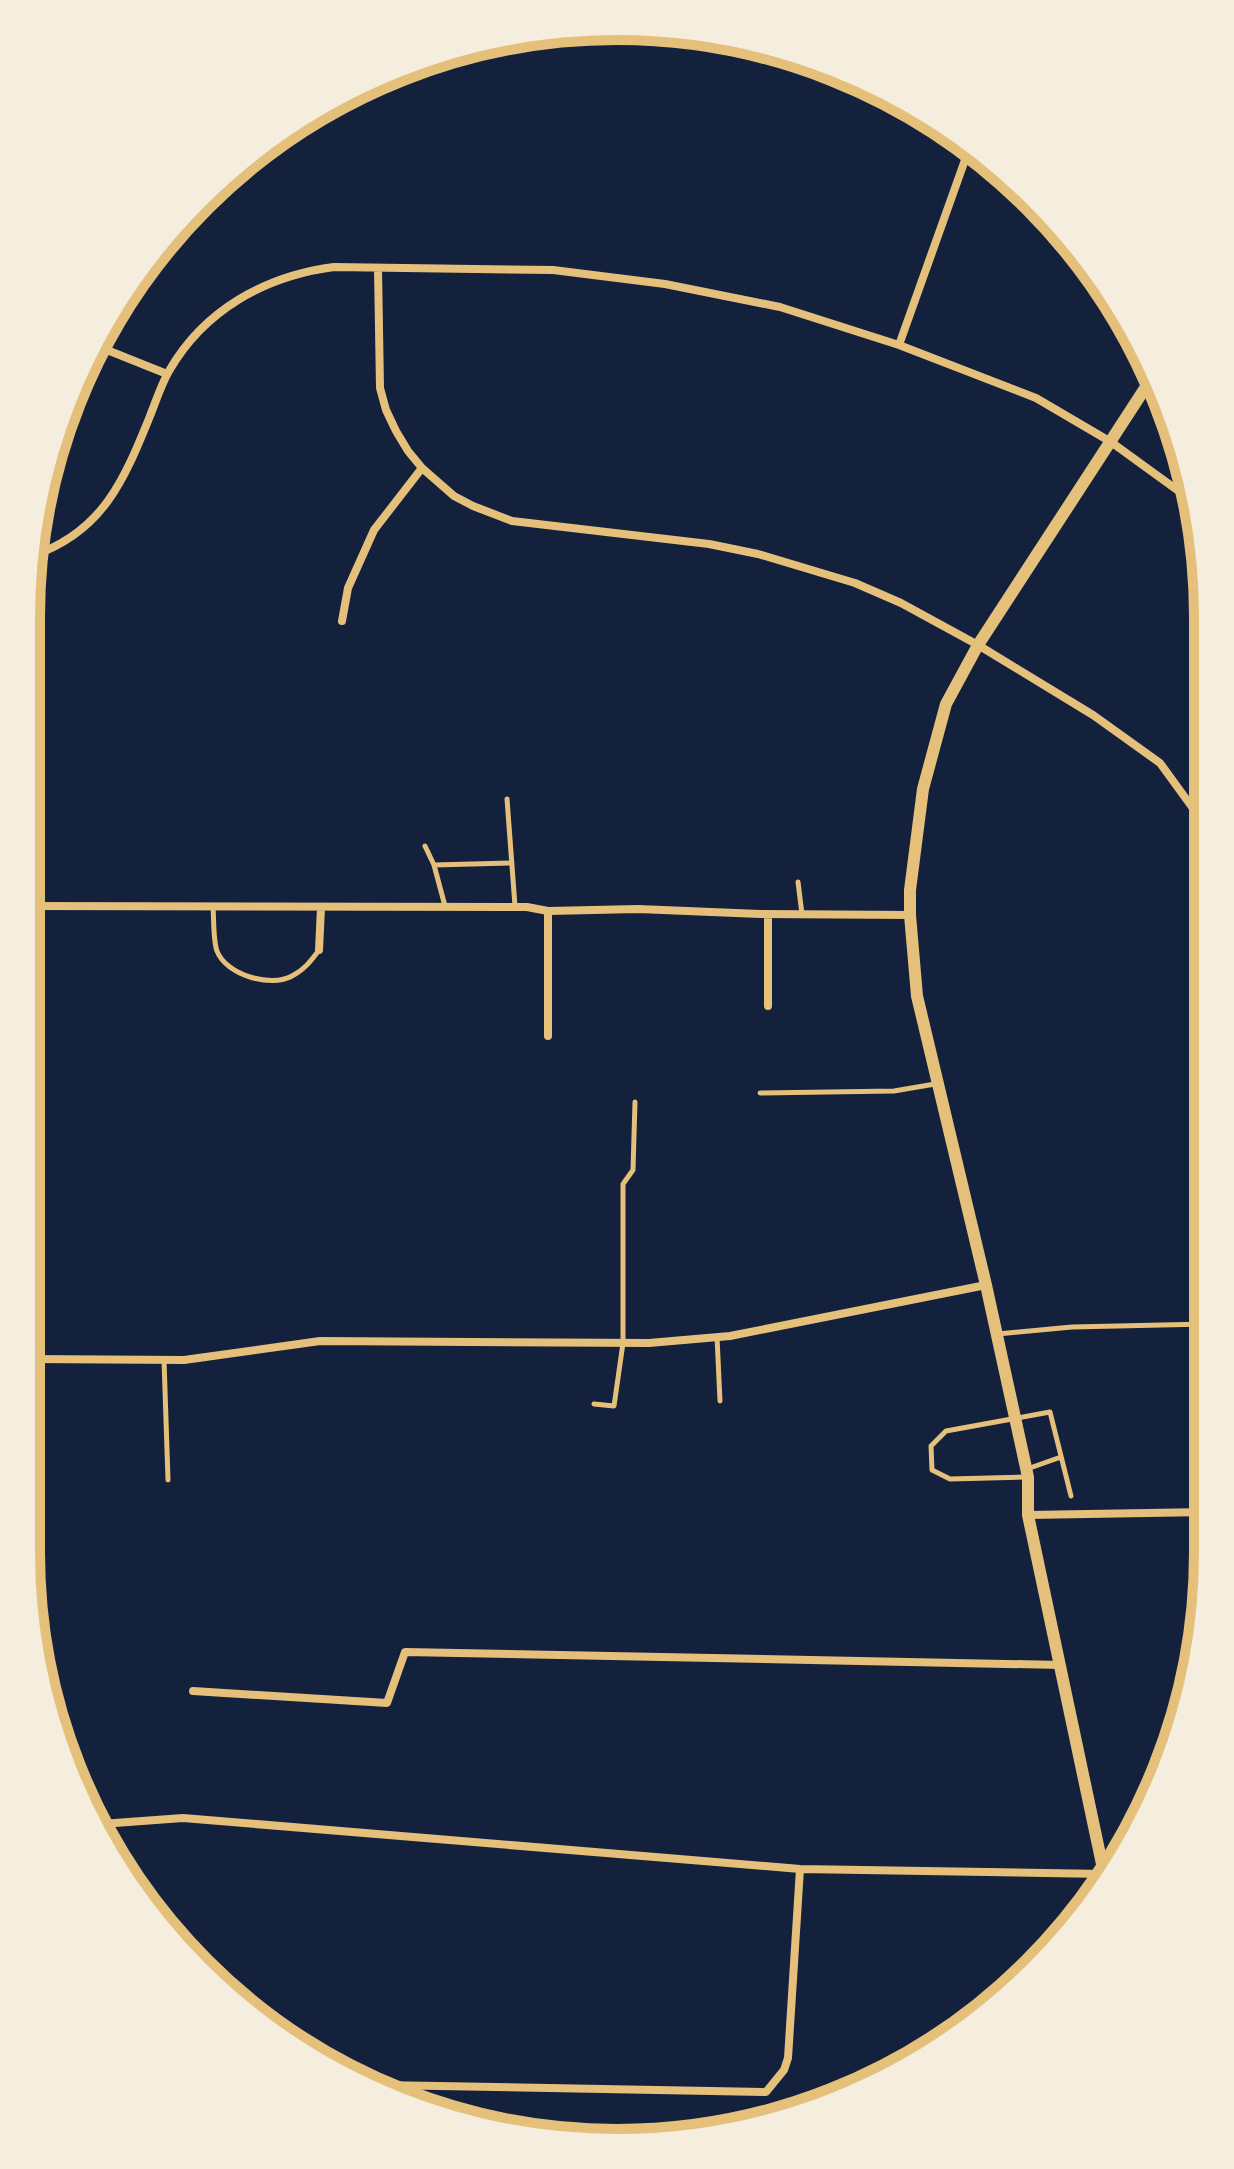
<svg xmlns="http://www.w3.org/2000/svg" width="1234" height="2169" font-family="Barlow,sans-serif">
  <style>
    .lines { fill: none; stroke-linecap: round; stroke-linejoin: round }
    .service { stroke: #e5c07b; stroke-width: 5 }
    .minor { stroke: #e5c07b; stroke-width: 8 }
    .tertiary { stroke: #e5c07b; stroke-width: 12 }
    .rim { fill: none; stroke: #e5c07b; stroke-width: 10 }
  </style>
  <rect width="100%" height="100%" fill="#14213d"/>
  <g class="lines">
    <path class="service" d="M507,799L515,906
      M425,846L434,865
      M798,882L802,914
      M445,906L434,865L512,863
      M213,907C214,919 213,940 217,951C226,975 271,988 292,976C304,970 311,961 319,950
      M760,1093L894,1091L935,1084
      M998,1334L1072,1327L1207,1324
      M717,1337L720,1401
      M164,1360L168,1480
      M594,1404L614,1406L623,1343V1184L633,1170L635,1102
      M1027,1469L1061,1457
      M1027,1477L950,1479L932,1470L931,1446L946,1431L1050,1412L1071,1496"/>
    <path class="minor" d="M378,269L380,388L386,410L396,431L408,451L422,468L454,496L473,506L512,521L709,544L758,554L855,583L901,603L978,645L1093,715L1160,763L1192,807L1207,823
      M899,345L970,146
      M97,346L167,374
      M32,556C103,532 124,480 150,416C156,401 161,385 169,371C204,310 265,276 334,267L553,270L665,284L780,307L899,345L1036,398L1111,442L1191,500
      M342,621L348,588L374,530L422,468
      M27,906L527,907L548,911L638,909L760,914L910,915
      M548,911V1036
      M768,914V1006
      M319,950L321,908
      M26,1359L184,1360L320,1341L649,1343L730,1336L986,1285
      M1028,1515L1207,1512
      M193,1691L387,1703L405,1652L1061,1665
      M101,1824L183,1818L800,1869L1104,1874
      M381,2085L766,2092L784,2070L788,2058L800,1869"/>
    <path class="tertiary" d="M1106,1883L1028,1515V1477L986,1285L917,996L910,915V890L923,789L946,704L978,645L1153,376"/>
  </g>
  <path d="M0 0H1234V2169H0ZM617 40H617A577 577 0 0 1 1194 617V1552A577 577 0 0 1 617 2129H617A577 577 0 0 1 40 1552V617A577 577 0 0 1 617 40Z" fill="#f5edde" fill-rule="evenodd"/>
  <path class="rim" d="M617 40H617A577 577 0 0 1 1194 617V1552A577 577 0 0 1 617 2129H617A577 577 0 0 1 40 1552V617A577 577 0 0 1 617 40Z"/>
</svg>
